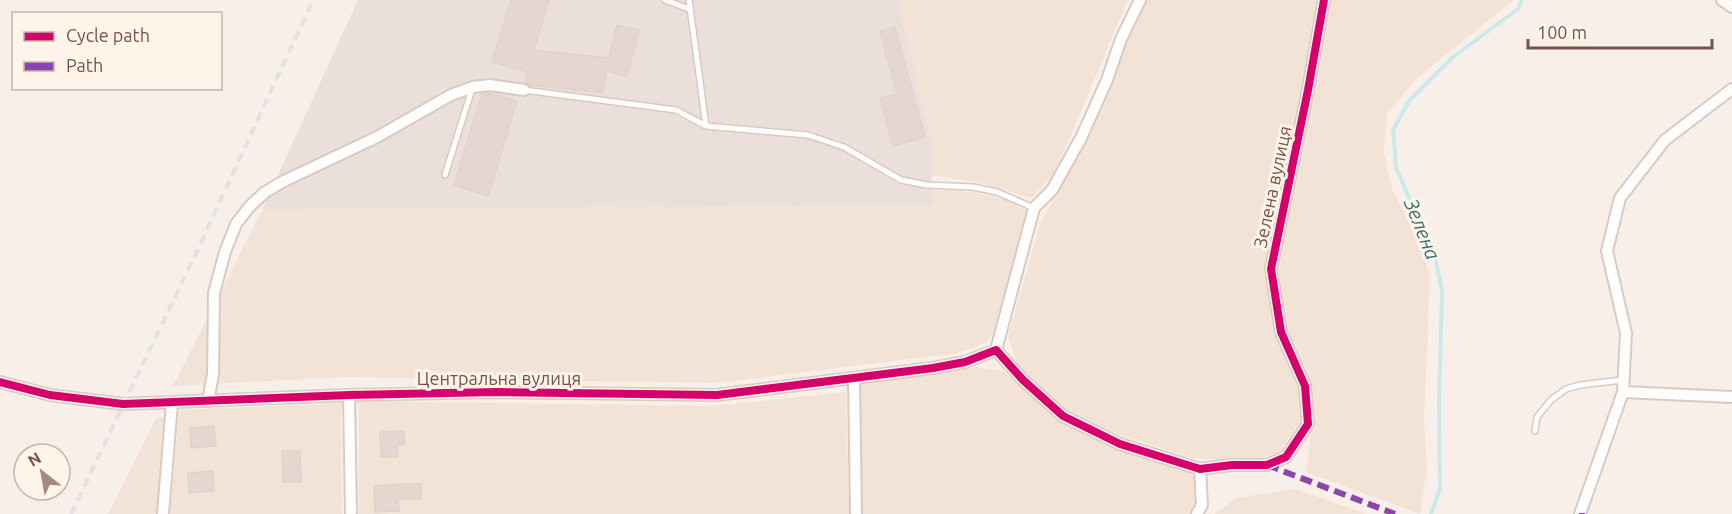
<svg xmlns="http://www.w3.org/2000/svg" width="1732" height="514" font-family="Ubuntu,sans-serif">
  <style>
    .residential { fill: #f3e3d6 }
    .industrial { fill: #ebe0d9 }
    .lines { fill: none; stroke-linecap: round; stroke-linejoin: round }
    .stream { stroke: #c9eae9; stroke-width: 4 }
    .building { fill: #e5d7cf; stroke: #e1d2ca; stroke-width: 1.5 }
    .lane-casing { stroke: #d6cbc5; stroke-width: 8 }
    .street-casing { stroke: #d6cbc5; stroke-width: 14 }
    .lane { stroke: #fefdfc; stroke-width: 5 }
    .street { stroke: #fefdfc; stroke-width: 10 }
    .rail { stroke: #e4e1e5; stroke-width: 4; stroke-dasharray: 9 6; stroke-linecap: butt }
    .quiet { stroke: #8e44ad; stroke-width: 6; stroke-dasharray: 12 6; stroke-linecap: butt }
    .cycleway-casing { stroke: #fff4ea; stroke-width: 11 }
    .cycleway { stroke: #d6006c; stroke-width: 8 }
    .labels { text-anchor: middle; stroke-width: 6; stroke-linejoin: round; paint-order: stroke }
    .street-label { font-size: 18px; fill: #785246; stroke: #fff4ea }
    .water-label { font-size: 20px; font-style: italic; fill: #357477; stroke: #fff4ea }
  </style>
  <rect width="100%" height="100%" fill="#f8f0e8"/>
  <path class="residential" d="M898,0H1128L1055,173L1032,198L979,183L932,175L931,140Z
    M1147,0H1318L1301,97L1265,269L1278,342L1298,383L1302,420L1278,453L1245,462L1191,458L1102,429L1064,410L1018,367L1008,336L1041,221L1056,195Z
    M1330,0H1514L1418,77L1387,114L1384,153L1393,191L1420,242L1430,277L1424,420L1427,467L1420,514L1306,472L1312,425L1308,380L1286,329L1277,267Z
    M932,189L973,192L1004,199L1027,211L1025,227L997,325L987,342L958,353L715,383L347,377L173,386L262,210L932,205Z
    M977,367L1003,371L1060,420L1113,447L1192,471L1196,505L1192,514H860L857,390L863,382Z
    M846,392L849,514H359V401L713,406Z
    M341,403L342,514H170L179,410Z
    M165,417L157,514H108L156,418Z
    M1295,489L1367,514H1214L1236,498Z"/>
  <path class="industrial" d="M358,0H898L931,140L933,205L262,210Z"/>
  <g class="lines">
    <path class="stream" d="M1431,514L1440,489L1439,403L1442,292L1433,245L1413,207L1396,167L1393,130L1409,101L1453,57L1518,9L1522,0"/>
  </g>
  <path class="building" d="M511,0H549L534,50L609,58L617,25L639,30L627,76L606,71L603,93L529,85L526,83L528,72L492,62Z
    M895,27L925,137L893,146L880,98L897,94L880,31Z
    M488,93L517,101L488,196L454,185L482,94Z
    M214,426L216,446L191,448L190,428Z
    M404,431L405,445H397L398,457H381L380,432Z
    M282,451H300L301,482H283Z
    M213,471L214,491L189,493L188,473Z
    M402,484H421V499H398L399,511L375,512L374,486Z"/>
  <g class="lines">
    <defs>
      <path id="lane" d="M665,0L689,9
        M689,0L706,126
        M524,90L676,110L706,126L808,135L844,147L901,180L927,185L973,187L997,192L1034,208
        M445,175L472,89
        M1535,431L1537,417L1551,400L1566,389L1580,385L1623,380"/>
      <path id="street" d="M1722,0L1732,7
        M996,350L1023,380L1063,416L1120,444L1200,469L1232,465H1267L1286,457L1308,424L1305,386L1281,332L1271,269L1308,90L1324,0
        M996,350L1034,208L1052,190L1081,138L1107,80L1121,39L1140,0
        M854,379L856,514
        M0,382L50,395L123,404L349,395L496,392L717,395L933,368L965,362L996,350
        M1623,392L1732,397
        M349,395L351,514
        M208,401L213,374L214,293L225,252L236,224L250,206L264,193L282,182L377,137L451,95L473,87L490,85L524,90
        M163,514L172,403
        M1197,514L1202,505L1200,469
        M1580,514L1623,392L1626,333L1607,251L1620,198L1665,140L1732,89"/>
    </defs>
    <use href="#lane" class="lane-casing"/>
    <use href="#street" class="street-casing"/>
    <use href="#lane" class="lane"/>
    <use href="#street" class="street"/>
    <path class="rail" d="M71,514L197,251L313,0"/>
    <path class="quiet" d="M1267,465L1395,514
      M1582,513V514"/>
    <defs>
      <path id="cycleway" d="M0,382L50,395L123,404L349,395L496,392L717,395L933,368L965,362L996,350L1023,380L1063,416L1120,444L1200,469L1232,465H1267L1286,457L1308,424L1305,386L1281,332L1271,269L1308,90L1324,0"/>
    </defs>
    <use href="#cycleway" class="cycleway-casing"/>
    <use href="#cycleway" class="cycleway"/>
  </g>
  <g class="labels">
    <g class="street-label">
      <text transform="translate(1273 187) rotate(-78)" y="6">Зелена вулиця</text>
      <text x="499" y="385">Центральна вулиця</text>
    </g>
    <g class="water-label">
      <text transform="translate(1422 229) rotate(68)" y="7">Зелена</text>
    </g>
  </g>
  <rect x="12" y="12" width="210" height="78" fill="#fff4ea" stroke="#c9b3a8" stroke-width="1.5"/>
  <rect x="24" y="32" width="30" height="9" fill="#d6006c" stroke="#c9b3a8" stroke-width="1.5"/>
  <text x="66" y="42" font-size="18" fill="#785246">Cycle path</text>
  <rect x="24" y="62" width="30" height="9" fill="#8e44ad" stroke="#c9b3a8" stroke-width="1.5"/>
  <text x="66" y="72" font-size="18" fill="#785246">Path</text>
  <g transform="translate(42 472) rotate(329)"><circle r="28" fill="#fff4ea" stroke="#c9b3a8" stroke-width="1.5"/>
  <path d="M0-4.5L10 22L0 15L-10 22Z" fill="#a5897f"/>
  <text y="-9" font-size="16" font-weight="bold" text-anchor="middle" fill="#785246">N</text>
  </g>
  <path d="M1528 39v9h184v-9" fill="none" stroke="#785246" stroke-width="3"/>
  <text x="1537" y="39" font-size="18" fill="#785246" stroke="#fff4ea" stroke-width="4.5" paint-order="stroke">100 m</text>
</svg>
